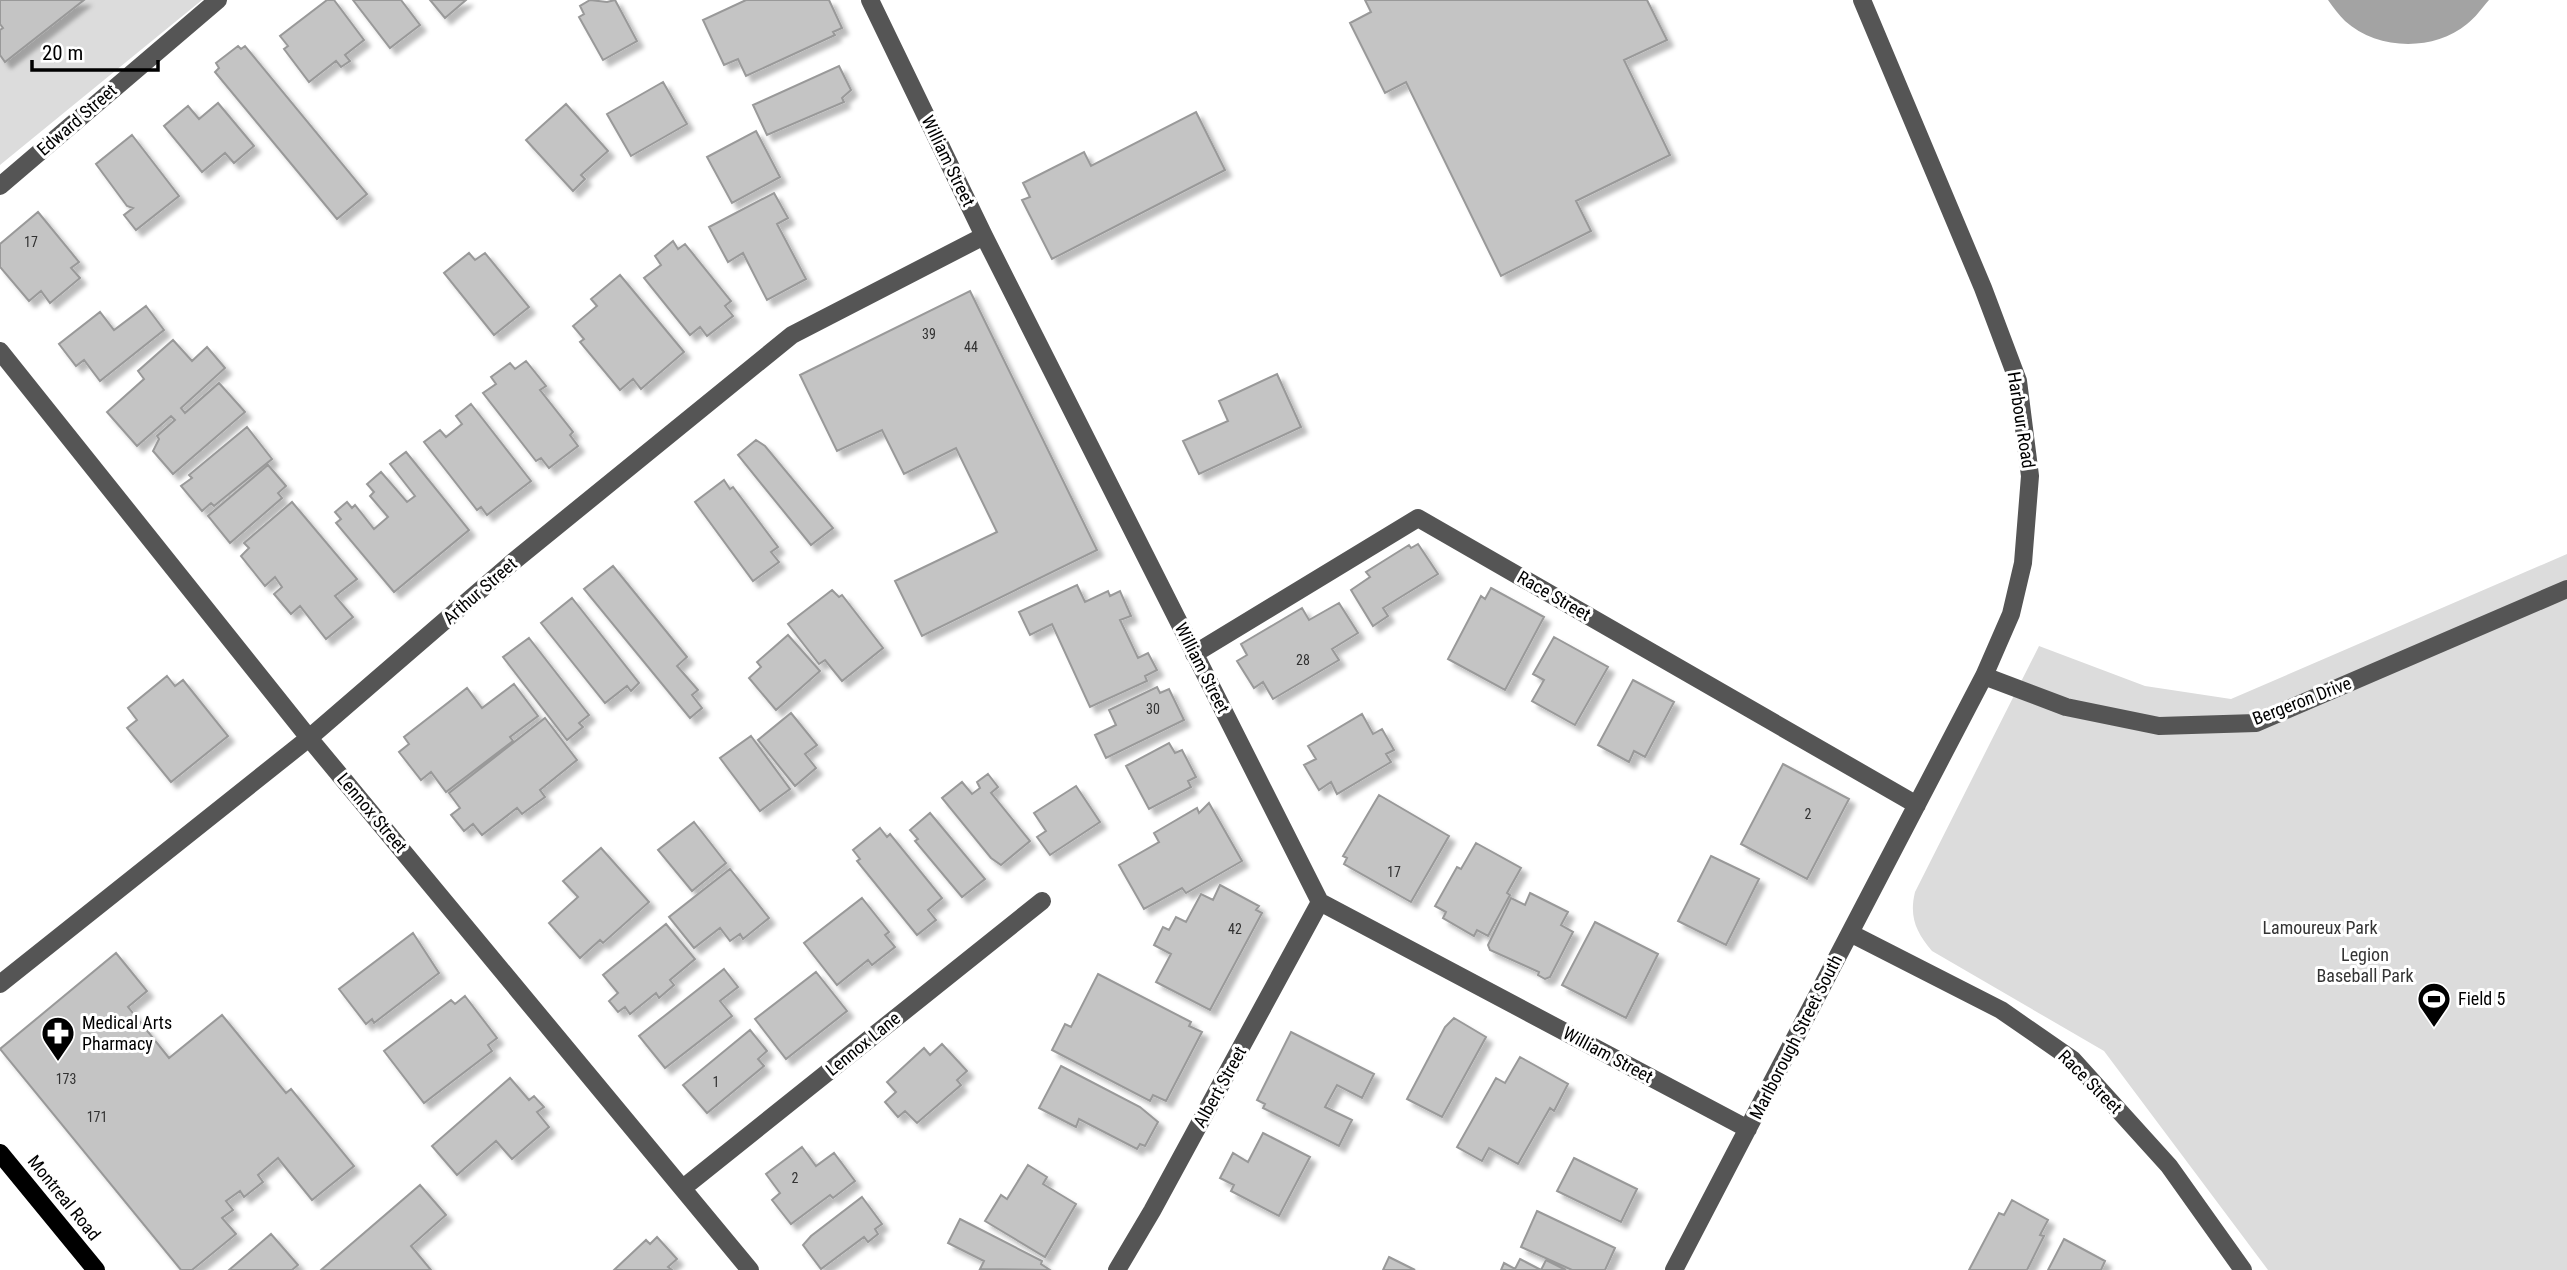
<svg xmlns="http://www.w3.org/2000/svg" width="2567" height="1270" font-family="'Roboto Condensed',sans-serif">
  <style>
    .green { fill: #dcdcdc }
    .water { fill: #a3a3a3 }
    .building { fill: #c4c4c4; stroke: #999; stroke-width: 2; filter: url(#shadow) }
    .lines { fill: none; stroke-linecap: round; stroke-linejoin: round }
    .minor { stroke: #555; stroke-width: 18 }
    .major { stroke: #000; stroke-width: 18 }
    .labels { text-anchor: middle; stroke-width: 6; stroke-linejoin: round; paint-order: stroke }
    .number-label { font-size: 14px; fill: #313131 }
    .street-label { font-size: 18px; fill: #000; stroke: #fff }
    .park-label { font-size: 18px; fill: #333; stroke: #fff }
    .poi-label { font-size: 18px; fill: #000; stroke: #fff; text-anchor: start }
  </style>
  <defs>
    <filter id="shadow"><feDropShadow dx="6" dy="6" stdDeviation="2" flood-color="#0004"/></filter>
  </defs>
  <rect width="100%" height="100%" fill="#fff"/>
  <path class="green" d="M0,0H202L0,165Z
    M2567,554V1270H2268L2104,1051L1932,951C1916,932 1909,917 1915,892L2039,646L2145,686L2231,699Z"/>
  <path class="water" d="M2328,0H2489C2482,8 2475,18 2467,24C2433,52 2377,50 2345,21C2339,15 2333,7 2328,0Z"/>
  <path class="building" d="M0,0H84L5,62L0,55V30L3,28L0,24Z
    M327,0H334L364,40L345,55L350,61L341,67L336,61L309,82L284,49L288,46L280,36Z
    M353,0H401L420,25L390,48Z
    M430,0H466L445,18Z
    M590,0L607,2L615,0L637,41L603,60L579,17L584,14L580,6Z
    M746,0H829L842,28L833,32L835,35L746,76L738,59L724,65L703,20Z
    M1365,0H1647L1667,40L1624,60L1670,155L1576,201L1591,231L1501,276L1406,82L1385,93L1350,23L1371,12Z
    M238,46L241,49L245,46L367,194L337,219L215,72L219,68L216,63Z
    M839,66L851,90L842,98L844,102L767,135L753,105Z
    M663,82L687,124L631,156L607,114Z
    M218,103L254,146L234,163L225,153L202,172L164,126L188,106L199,119Z
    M566,104L608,151L581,175L585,179L573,191L526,140Z
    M1196,112L1225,170L1052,259L1022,200L1030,197L1023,183L1084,152L1091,166Z
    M756,131L780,177L732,203L707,157Z
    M132,135L179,196L136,230L124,215L133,208L127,206L96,164Z
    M774,193L788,218L777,224L806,279L767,300L743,253L728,262L709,227Z
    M38,212L79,262L71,268L80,278L50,303L41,291L29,301L0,267V244Z
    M673,241L678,249L685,244L731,301L725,306L733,316L707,336L700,327L690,335L644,278L661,265L655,256Z
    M469,253L475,260L485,253L529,307L494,335L444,273Z
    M620,275L684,352L641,389L633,379L620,390L580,342L584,339L573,326L597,306L591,299Z
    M970,291L1097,550L922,636L895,581L997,532L956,448L904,474L882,430L837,451L800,375Z
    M146,306L164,330L100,381L84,360L76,366L59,344L100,312L114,330Z
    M173,340L192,361L207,347L225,368L181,408L185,413L219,383L245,412L173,474L153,451L159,439L157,436L175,420L171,416L137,446L107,412L144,379L138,371Z
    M526,361L546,386L540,390L573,432L570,435L578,446L549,468L541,458L536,461L483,393L496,384L491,377L510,363L515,369Z
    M1277,374L1301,427L1199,474L1183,441L1228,421L1219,401Z
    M471,404L531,481L487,515L481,507L477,510L424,442L440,430L446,437L462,424L456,416Z
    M247,427L272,459L214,506L211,503L202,511L181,486L192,478L189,475Z
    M756,440L765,446L833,528L811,545L738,455Z
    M406,452L469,530L394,592L336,523L341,519L335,512L347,502L352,508L355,505L374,529L388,517L370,496L374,492L367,484L381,472L407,502L415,496L390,464Z
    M268,465L286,486L278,493L282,498L230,543L208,516Z
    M724,480L730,489L733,487L778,547L771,552L779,562L753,581L695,502Z
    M292,502L357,579L335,596L353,617L326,639L300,606L291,614L274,594L282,587L275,577L265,586L241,556L249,548L244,543Z
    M1418,544L1438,574L1383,608L1388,616L1373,626L1351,590L1370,577L1366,572L1409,545L1411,548Z
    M613,566L687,657L677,666L698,690L692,695L702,708L690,718L584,589Z
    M1077,585L1085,602L1108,591L1110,596L1120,591L1131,616L1120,620L1138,658L1148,653L1157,670L1145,676L1147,681L1090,707L1052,624L1030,635L1019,612Z
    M1491,588L1544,617L1505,690L1448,659L1481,596L1485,599Z
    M832,590L839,597L842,595L883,648L842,681L825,660L819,664L788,624Z
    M572,598L639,683L631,691L627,686L605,703L541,623Z
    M1339,603L1358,633L1332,649L1339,660L1273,699L1263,682L1254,688L1237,661L1247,655L1241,644L1302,608L1309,620Z
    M788,635L820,671L776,710L749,678L761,667L757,662Z
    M1554,637L1608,667L1575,725L1532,701L1544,680L1533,674Z
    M529,638L589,715L579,723L583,727L567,740L503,657Z
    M167,676L175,686L183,680L228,736L171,782L127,728L137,720L128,708Z
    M1633,680L1674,702L1645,757L1634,751L1629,762L1598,745Z
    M514,684L538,716L510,737L513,741L446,792L431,772L421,780L399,752L409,744L404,737L467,688L482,708Z
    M1157,687L1160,693L1169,689L1184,720L1106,758L1095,735L1116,725L1109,710Z
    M791,713L817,745L805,754L816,768L795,786L758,740Z
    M1362,714L1373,734L1382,729L1394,750L1386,754L1391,762L1337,794L1331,782L1319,790L1304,765L1316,759L1308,746Z
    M545,718L577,760L540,790L545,797L522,814L517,808L482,835L473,824L464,831L451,815L460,808L449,793Z
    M751,736L790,789L760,811L720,758Z
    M1169,743L1175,753L1182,750L1196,777L1188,781L1191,787L1149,809L1126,766Z
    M1783,764L1849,799L1807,879L1741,844Z
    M988,774L998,787L991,793L1030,841L1001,865L991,858L942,798L962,782L972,794L980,788L977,782Z
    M1076,786L1100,822L1050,855L1037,837L1046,831L1034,813Z
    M1379,795L1449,836L1411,902L1344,864L1347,858L1343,856Z
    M1209,803L1242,861L1186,893L1182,888L1144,909L1119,865L1159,842L1154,833L1197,808L1199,813Z
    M930,813L985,879L962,897L915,841L918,839L910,830Z
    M694,822L726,863L692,891L658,850Z
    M880,828L887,837L890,834L942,898L928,910L936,920L917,935L857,861L860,859L853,850Z
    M1476,843L1521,868L1507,893L1510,895L1488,936L1477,930L1474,936L1443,918L1446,912L1435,906L1457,867L1461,869Z
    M601,848L649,902L603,943L600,940L580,958L549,923L578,897L563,881Z
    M1711,856L1759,879L1726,945L1678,921Z
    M730,869L769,918L743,939L740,934L730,941L720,928L694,948L669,917Z
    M1220,885L1259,906L1256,910L1262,913L1210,1010L1156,982L1171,954L1154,945L1163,927L1169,930L1176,917L1186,922L1201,894L1213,900Z
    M1530,893L1568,912L1561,925L1573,932L1550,977L1545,979L1538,975L1539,972L1490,950L1488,945L1511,898L1525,905Z
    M862,898L889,932L885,935L895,947L872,965L868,960L837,985L804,943Z
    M1595,922L1658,954L1626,1018L1562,985Z
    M666,924L695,959L670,980L674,985L659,998L656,993L630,1014L625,1007L618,1012L609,1001L618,993L603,975Z
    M413,933L439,973L374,1023L372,1019L366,1024L339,989Z
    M116,953L147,991L128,1007L169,1058L222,1015L286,1093L291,1089L354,1166L312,1200L278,1158L258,1175L263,1182L244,1197L240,1191L226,1201L233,1210L222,1218L236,1234L192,1270H181L0,1049Z
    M724,969L738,987L720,1001L732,1016L665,1068L639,1036Z
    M816,972L847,1011L786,1059L755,1019Z
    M1098,974L1191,1022L1189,1026L1202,1032L1166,1101L1153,1095L1150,1101L1052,1050L1065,1024L1071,1027Z
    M465,996L497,1038L488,1045L492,1051L424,1103L384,1051L451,1000L455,1004Z
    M1454,1018L1486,1037L1442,1117L1407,1099L1445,1027Z
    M750,1030L767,1051L758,1059L764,1066L707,1113L683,1085Z
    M1291,1032L1374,1074L1362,1098L1337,1085L1325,1107L1352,1120L1339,1146L1263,1108L1265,1104L1257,1100Z
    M942,1044L967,1071L957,1080L961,1085L917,1123L905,1111L898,1117L885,1102L896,1092L887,1082L924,1048L930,1055Z
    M1520,1057L1568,1084L1554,1111L1550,1108L1518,1164L1489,1148L1482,1161L1457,1147L1496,1078L1505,1083Z
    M1061,1066L1140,1107L1158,1122L1145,1146L1140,1144L1137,1149L1079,1119L1076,1127L1039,1108Z
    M510,1078L529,1100L534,1096L544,1107L537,1112L549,1127L512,1159L496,1141L457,1175L432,1146Z
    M1263,1133L1310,1157L1279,1216L1231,1191L1234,1185L1220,1178L1233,1153L1248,1162Z
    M802,1147L816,1166L834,1153L855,1181L833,1198L830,1195L791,1224L772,1200L780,1193L766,1174Z
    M1574,1158L1637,1189L1621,1222L1557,1191Z
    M1028,1165L1047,1177L1043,1184L1076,1204L1045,1257L985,1221L1001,1195L1007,1199Z
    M420,1185L446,1215L411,1246L431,1270H321Z
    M862,1197L882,1224L875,1229L878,1234L868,1242L864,1237L821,1269L803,1245L811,1236Z
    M2012,1200L2048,1220L2040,1235L2044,1236L2027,1270H1969L1999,1213L2004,1215Z
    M1537,1211L1615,1248L1605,1270H1572L1521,1247Z
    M960,1219L1042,1261L1041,1264L1050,1270L980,1269L984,1261L948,1243Z
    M271,1234L298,1265L292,1270H229Z
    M657,1237L677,1259L668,1267L672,1270H614L646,1240L650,1244Z
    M2064,1239L2105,1261L2101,1270H2048Z
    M1389,1257L1415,1270H1383Z
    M1520,1259L1541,1270H1501L1504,1263L1515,1269Z
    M1546,1260L1566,1270H1541Z"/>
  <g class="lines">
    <path class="minor" d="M870,0L984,236L1320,902L1748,1129
      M0,186L218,0
      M0,351L309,738L750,1270
      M1194,654L1418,518L1917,805
      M1984,676L2066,707L2159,726L2256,723L2567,589
      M1850,933L2001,1010L2073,1060L2169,1166L2243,1270
      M0,984L309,738L514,561L792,335L984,236
      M683,1188L1042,901
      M1117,1270L1152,1211L1320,902
      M1674,1270L1984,676L2011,614L2023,563L2030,476L2018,381L1983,288L1862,0"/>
    <path class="major" d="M0,1153L96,1270"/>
  </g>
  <defs>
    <symbol id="stadium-pin" viewBox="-11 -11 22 30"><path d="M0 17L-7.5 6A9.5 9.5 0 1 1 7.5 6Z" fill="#000" stroke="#fff"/><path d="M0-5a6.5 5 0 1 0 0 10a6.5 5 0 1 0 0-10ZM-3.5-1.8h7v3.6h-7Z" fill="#fff"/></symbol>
    <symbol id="pharmacy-pin" viewBox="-11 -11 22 30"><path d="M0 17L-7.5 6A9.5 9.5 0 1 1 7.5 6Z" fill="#000" stroke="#fff"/><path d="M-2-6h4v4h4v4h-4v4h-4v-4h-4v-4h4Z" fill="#fff"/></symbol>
  </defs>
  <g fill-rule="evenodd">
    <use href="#stadium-pin" x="2415" y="980" width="38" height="52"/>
    <use href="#pharmacy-pin" x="39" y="1014" width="38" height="52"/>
  </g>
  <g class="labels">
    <g class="number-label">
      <text x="31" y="247">17</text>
      <text x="929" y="339">39</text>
      <text x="971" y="352">44</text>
      <text x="1303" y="665">28</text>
      <text x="1153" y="714">30</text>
      <text x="1808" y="819">2</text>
      <text x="1394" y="877">17</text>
      <text x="1235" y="934">42</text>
      <text x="66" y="1084">173</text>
      <text x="716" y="1087">1</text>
      <text x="97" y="1122">171</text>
      <text x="795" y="1183">2</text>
    </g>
    <g class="street-label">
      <text transform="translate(77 120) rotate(-41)" y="6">Edward Street</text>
      <text transform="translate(948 161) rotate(64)" y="6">William Street</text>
      <text transform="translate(2021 420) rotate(81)" y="6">Harbour Road</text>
      <text transform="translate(480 591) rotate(-41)" y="6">Arthur Street</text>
      <text transform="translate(1554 596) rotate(30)" y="6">Race Street</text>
      <text transform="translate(1202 668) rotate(63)" y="6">William Street</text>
      <text transform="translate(2302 701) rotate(-21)" y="6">Bergeron Drive</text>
      <text transform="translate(372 813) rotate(50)" y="6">Lennox Street</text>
      <text transform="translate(1796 1037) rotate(-63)" y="6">Marlborough Street South</text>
      <text transform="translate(863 1044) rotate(-39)" y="6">Lennox Lane</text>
      <text transform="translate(1608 1055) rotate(28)" y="6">William Street</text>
      <text transform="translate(2090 1082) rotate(45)" y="6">Race Street</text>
      <text transform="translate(1220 1087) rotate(-61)" y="6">Albert Street</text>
      <text transform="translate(64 1198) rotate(51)" y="6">Montreal Road</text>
    </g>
    <g class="park-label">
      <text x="2320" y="934">Lamoureux Park</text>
      <text x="2365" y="961">Legion<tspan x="2365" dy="21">Baseball Park</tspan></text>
    </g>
    <g class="poi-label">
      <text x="2458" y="1005">Field 5</text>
      <text x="82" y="1029">Medical Arts<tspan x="82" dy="21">Pharmacy</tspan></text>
    </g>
  </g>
  <path d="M32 60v10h126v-10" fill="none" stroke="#000000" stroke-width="3.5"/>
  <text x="42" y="60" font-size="21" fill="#000000" stroke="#ffffff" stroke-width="5" paint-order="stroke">20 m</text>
</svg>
